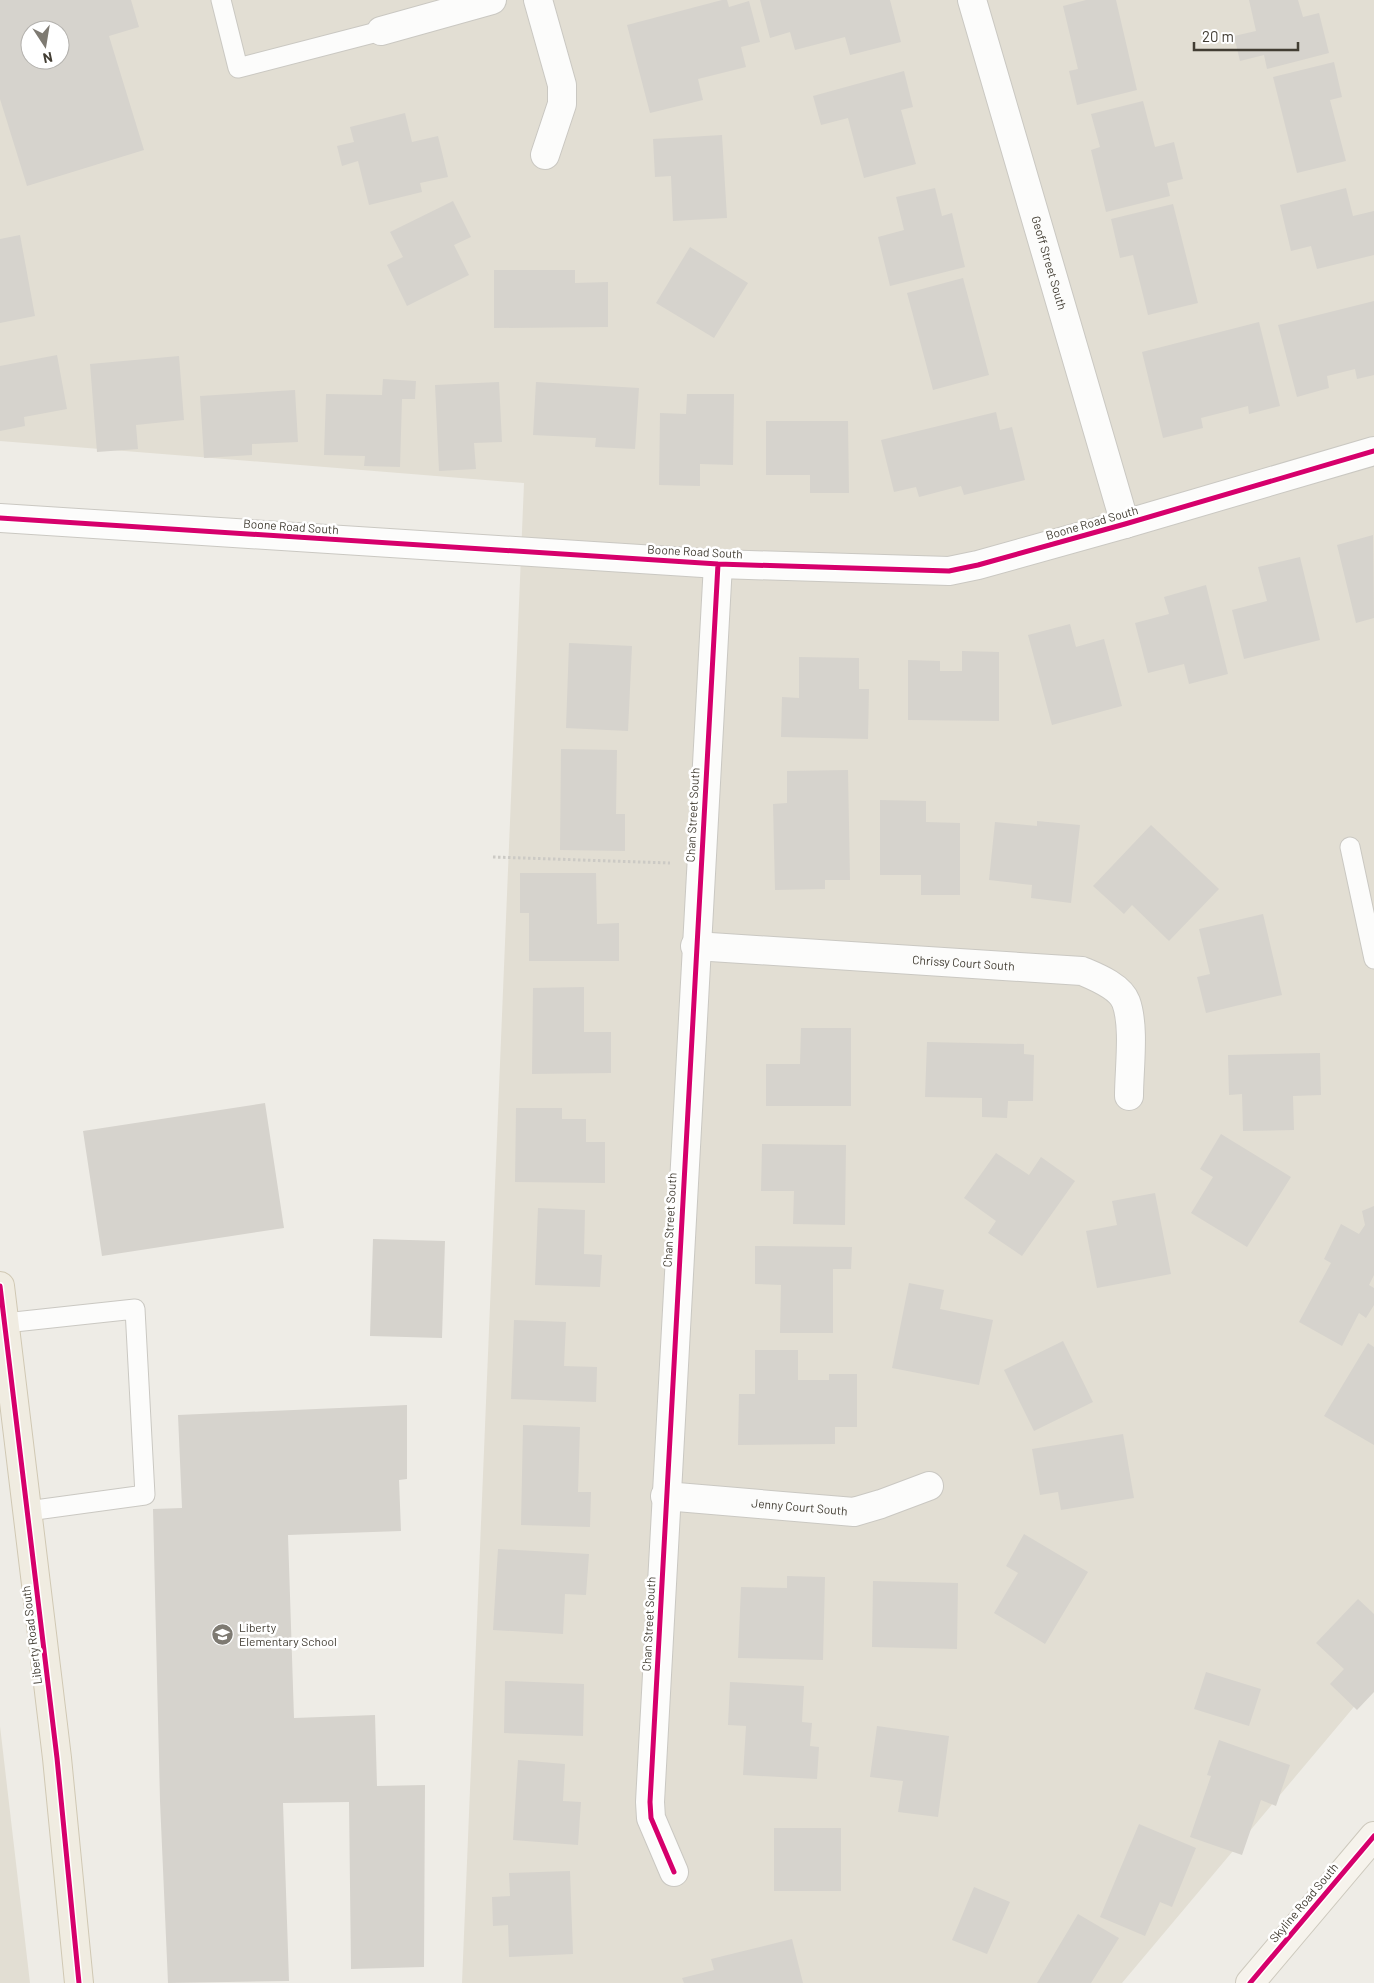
<svg xmlns="http://www.w3.org/2000/svg" width="1374" height="1983" font-family="Barlow,sans-serif">
  <style>
    .residential { fill: #e2ded3; fill-rule: evenodd }
    .building { fill: #d6d3cd; fill-rule: evenodd }
    .lines { fill: none; stroke-linecap: round; stroke-linejoin: round }
    .service-casing { stroke: #cac8c2; stroke-width: 21 }
    .minor-casing { stroke: #cac8c2; stroke-width: 30 }
    .secondary-casing { stroke: #cdc9bd; stroke-width: 30 }
    .primary-casing { stroke: #d0c8b3; stroke-width: 30 }
    .path { stroke: #cccac5; stroke-width: 3; stroke-dasharray: 2.5 2.5; stroke-linecap: butt }
    .service { stroke: #fcfcfb; stroke-width: 19 }
    .minor { stroke: #fcfcfb; stroke-width: 28 }
    .secondary { stroke: #f6f3ec; stroke-width: 28 }
    .primary { stroke: #f0ece1; stroke-width: 28 }
    .cycleway-casing { stroke: #fff; stroke-width: 8 }
    .cycleway { stroke: #d6006c; stroke-width: 5 }
    .labels { text-anchor: middle; stroke-width: 5; stroke-linejoin: round; paint-order: stroke }
    .street-label { font-size: 12px; fill: #423d33; stroke: #fff }
    .poi-label { font-size: 12px; fill: #423d33; stroke: #fff; text-anchor: start }
  </style>
  <rect width="100%" height="100%" fill="#eeece6"/>
  <path class="residential" d="M0,0H1374V1683L1122,1983H462L524,483L0,441ZM30,30H60V60H30Z
    M0,1726L30,1983H0Z"/>
  <path class="building" d="M0,0H131L139,27L109,36L144,150L27,186L0,99ZM30,30H60V60H30Z
    M722,0H727L729,7L749,1L760,42L741,47L746,67L698,79L703,100L650,113L627,25Z
    M760,0H890L901,42L850,55L845,37L795,50L790,32L770,38Z
    M1086,0H1116L1137,90L1077,105L1069,71L1078,69L1063,6Z
    M1249,0H1298L1303,17L1319,13L1329,53L1267,69L1264,55L1240,61L1234,36L1256,31Z
    M1334,62L1342,97L1330,100L1346,161L1297,173L1273,77Z
    M904,71L913,107L901,110L916,164L864,178L848,118L821,125L813,96Z
    M1143,101L1155,147L1174,142L1183,179L1167,183L1170,196L1106,212L1091,150L1100,147L1091,114Z
    M405,113L412,142L438,136L448,177L420,183L422,192L369,205L358,161L342,166L337,146L354,142L350,127Z
    M722,135L727,218L673,221L671,176L655,177L653,139Z
    M935,188L942,216L952,213L965,267L890,286L878,237L904,230L896,197Z
    M1346,188L1353,216L1374,211V255L1317,269L1311,246L1291,251L1280,205Z
    M453,201L471,237L454,245L469,275L407,306L387,265L403,257L390,232Z
    M1173,204L1198,303L1148,315L1133,255L1120,258L1111,219Z
    M20,235L35,316L0,323V239Z
    M690,247L748,283L714,338L656,303Z
    M494,270H575V283L608,282V327L494,328Z
    M963,278L989,375L933,390L907,293Z
    M1374,301V375L1357,379L1355,369L1327,376L1329,388L1297,397L1278,325Z
    M1259,322L1280,406L1249,414L1248,406L1201,418L1203,428L1163,438L1142,352Z
    M57,355L67,409L24,417L25,426L0,431V366Z
    M179,356L184,420L136,425L138,449L97,452L90,364Z
    M383,379L416,381L415,399H402L400,467L364,466L365,456L324,455L326,394L382,395Z
    M499,382L502,442L474,443L476,469L439,471L435,385Z
    M536,382L639,388L635,449L595,447L596,438L533,435Z
    M295,390L298,442L252,444V455L204,458L200,396Z
    M687,394H734L733,465L700,464V486L659,485L660,413L686,414Z
    M996,412L1000,430L1012,427L1025,480L964,495L961,486L919,497L916,487L894,492L881,440Z
    M766,421H848L849,493H810V475H766Z
    M1373,535L1374,618L1356,623L1337,545Z
    M1300,557L1320,640L1244,659L1232,610L1267,601L1258,567Z
    M1206,585L1228,674L1189,684L1184,664L1148,673L1135,623L1169,614L1164,597Z
    M1070,624L1076,647L1104,639L1122,706L1052,725L1028,635Z
    M569,643L632,646L628,731L566,728Z
    M962,651L999,652V721L908,720V660L940,661V671H962Z
    M799,657L859,658V689H869L868,739L781,737L782,697L799,698Z
    M561,749L617,750L616,814H625V851L560,850Z
    M848,770L850,880H825V889L775,890L773,804L787,803V771Z
    M880,800L926,801V822L960,823V895H921V875H880Z
    M1037,821L1080,825L1071,903L1031,898L1032,885L989,880L995,822L1037,826Z
    M1151,825L1219,889L1169,941L1132,905L1124,914L1093,886Z
    M520,873H596L597,924L619,923V961H529V913H520Z
    M1263,914L1282,995L1206,1013L1197,977L1210,974L1199,929Z
    M584,987V1032H611V1073L532,1074L533,988Z
    M801,1028H851V1106H766V1064H800Z
    M927,1042L1024,1044V1054L1034,1055L1033,1101H1008L1007,1118L982,1117V1098L925,1097Z
    M1320,1053L1321,1095L1293,1096L1294,1130L1243,1131L1242,1094L1229,1095L1228,1055Z
    M265,1103L284,1228L102,1256L83,1131Z
    M516,1108H562V1119H586V1142H605V1183L515,1182Z
    M1221,1134L1291,1177L1247,1247L1191,1213L1213,1177L1200,1169Z
    M762,1144L846,1145L845,1225L793,1224L794,1191H761Z
    M996,1153L1029,1175L1041,1157L1075,1181L1022,1256L988,1233L996,1221L964,1198Z
    M1155,1193L1171,1274L1097,1288L1086,1231L1117,1225L1112,1201Z
    M1374,1206V1275L1369,1285L1374,1288V1305L1366,1318L1359,1313L1342,1346L1299,1322L1331,1263L1324,1259L1341,1224L1359,1234L1365,1225L1362,1211Z
    M538,1208L585,1210L584,1254L602,1255L600,1287L535,1285Z
    M373,1239L445,1241L442,1338L370,1336Z
    M755,1246L852,1247L851,1269H833V1333H780L781,1285L755,1284Z
    M909,1283L944,1290L940,1309L993,1320L979,1385L892,1368Z
    M514,1320L566,1322L564,1366L597,1367L596,1402L511,1399Z
    M1063,1341L1093,1402L1034,1431L1004,1370Z
    M1368,1343L1374,1347V1445L1324,1416Z
    M755,1350H798V1380H829V1374H857V1427H835V1444L738,1445L739,1394H755Z
    M407,1405V1479L399,1480L401,1531L288,1535L294,1718L375,1715L377,1786L425,1785L424,1967L351,1969L349,1802L283,1803L289,1981L168,1983L160,1801L153,1509L182,1508L178,1415Z
    M523,1425L580,1427L578,1492H591L590,1527L521,1525Z
    M1123,1434L1134,1498L1061,1510L1058,1492L1040,1495L1032,1449Z
    M1024,1534L1088,1572L1045,1644L994,1613L1018,1573L1006,1566Z
    M498,1549L589,1554L586,1595L565,1594L563,1634L493,1630Z
    M787,1576L825,1577L823,1660L738,1658L741,1587L787,1588Z
    M873,1581L958,1583L957,1649L872,1647Z
    M1358,1599L1374,1614V1692L1357,1710L1330,1684L1344,1669L1316,1643Z
    M1206,1672L1261,1689L1249,1726L1194,1709Z
    M505,1681L584,1684L583,1736L504,1733Z
    M730,1682L804,1686L802,1722L812,1723L810,1746L819,1747L817,1779L743,1775L746,1726L728,1725Z
    M877,1726L949,1736L938,1817L898,1812L903,1781L870,1777Z
    M1219,1740L1290,1765L1276,1806L1261,1800L1242,1855L1190,1837L1211,1776L1207,1775Z
    M518,1760L565,1764L563,1801L581,1802L578,1845L513,1840Z
    M1139,1824L1196,1848L1172,1907L1160,1902L1145,1936L1100,1917Z
    M774,1828H841V1891H774Z
    M570,1871L573,1954L509,1957L508,1925L493,1926L492,1897L510,1896L509,1873Z
    M974,1887L1010,1902L987,1954L952,1940Z
    M1078,1914L1119,1938L1091,1983H1037Z
    M792,1939L803,1983H684L682,1978L714,1970L711,1959Z"/>
  <g class="lines">
    <defs>
      <path id="service" d="M221,0L238,68L381,31
        M1350,847L1374,959
        M5,1323L135,1309L145,1495L28,1511"/>
      <g id="minor">
        <path d="M538,0L562,85V104L545,155"/>
        <path id="s1" d="M972,0L1125,524"/>
        <path d="M381,31L492,0"/>
        <path d="M0,518L718,564L949,571L978,565L1125,524L1374,451"/>
        <path id="s2" d="M695,946L1082,971C1096,977 1120,986 1126,1002C1135,1027 1129,1069 1129,1096"/>
        <path id="s3" d="M665,1496L854,1512L881,1504L929,1486"/>
        <path d="M674,1872L651,1818L650,1802L718,564"/>
      </g>
      <path id="secondary" d="M1250,1983L1374,1836"/>
      <path id="primary" d="M0,1286L57,1758L79,1983"/>
    </defs>
    <use href="#service" class="service-casing"/>
    <use href="#minor" class="minor-casing"/>
    <use href="#secondary" class="secondary-casing"/>
    <use href="#primary" class="primary-casing"/>
    <path class="path" d="M493,857L670,863"/>
    <use href="#service" class="service"/>
    <use href="#minor" class="minor"/>
    <use href="#secondary" class="secondary"/>
    <use href="#primary" class="primary"/>
    <defs>
      <path id="cycleway" d="M0,518L718,564L949,571L978,565L1125,524L1374,451
        M0,1286L57,1758L79,1983
        M674,1872L651,1818L650,1802L718,564
        M1250,1983L1374,1836"/>
    </defs>
    <use href="#cycleway" class="cycleway-casing"/>
    <use href="#cycleway" class="cycleway"/>
  </g>
  <defs>
    <symbol id="school-disc" viewBox="-11 -11 22 22"><circle r="9.5" fill="#7e7a72" stroke="#fff"/><path d="M0-5L7-2L0 1L-7-2ZM-4 1L0 2.5L4 1V4Q0 6-4 4Z" fill="#fff"/></symbol>
  </defs>
  <g fill-rule="evenodd">
    <use href="#school-disc" x="210" y="1622" width="25" height="25"/>
  </g>
  <g class="labels">
    <g class="street-label">
      <text dy="4" stroke="none"><textPath href="#s1" startOffset="274">Geoff Street South</textPath></text>
      <text transform="translate(1092 523) rotate(-16)" y="4">Boone Road South</text>
      <text transform="translate(291 527) rotate(4)" y="4">Boone Road South</text>
      <text transform="translate(695 552) rotate(3)" y="4">Boone Road South</text>
      <text transform="translate(693 815) rotate(-87)" y="4">Chan Street South</text>
      <text dy="4" stroke="none"><textPath href="#s2" startOffset="269">Chrissy Court South</textPath></text>
      <text transform="translate(670 1220) rotate(-87)" y="4">Chan Street South</text>
      <text dy="4" stroke="none"><textPath href="#s3" startOffset="135">Jenny Court South</textPath></text>
      <text transform="translate(649 1624) rotate(-87)" y="4">Chan Street South</text>
      <text transform="translate(32 1635) rotate(-97)" y="4">Liberty Road South</text>
      <text transform="translate(1304 1903) rotate(-50)" y="4">Skyline Road South</text>
    </g>
    <g class="poi-label">
      <text x="239" y="1632">Liberty<tspan x="239" dy="14">Elementary School</tspan></text>
    </g>
  </g>
  <g transform="translate(45 45) rotate(168)"><circle r="24" fill="#ffffff" stroke="#b3b1ad"/>
  <path d="M0-4L9 19L0 12L-9 19Z" fill="#7e7a72"/>
  <text y="-8" font-size="14" font-weight="bold" text-anchor="middle" fill="#423d33">N</text>
  </g>
  <path d="M1194 42v8h104v-8" fill="none" stroke="#423d33" stroke-width="2.5"/>
  <text x="1202" y="42" font-size="15" fill="#423d33" stroke="#ffffff" stroke-width="4" paint-order="stroke">20 m</text>
</svg>
